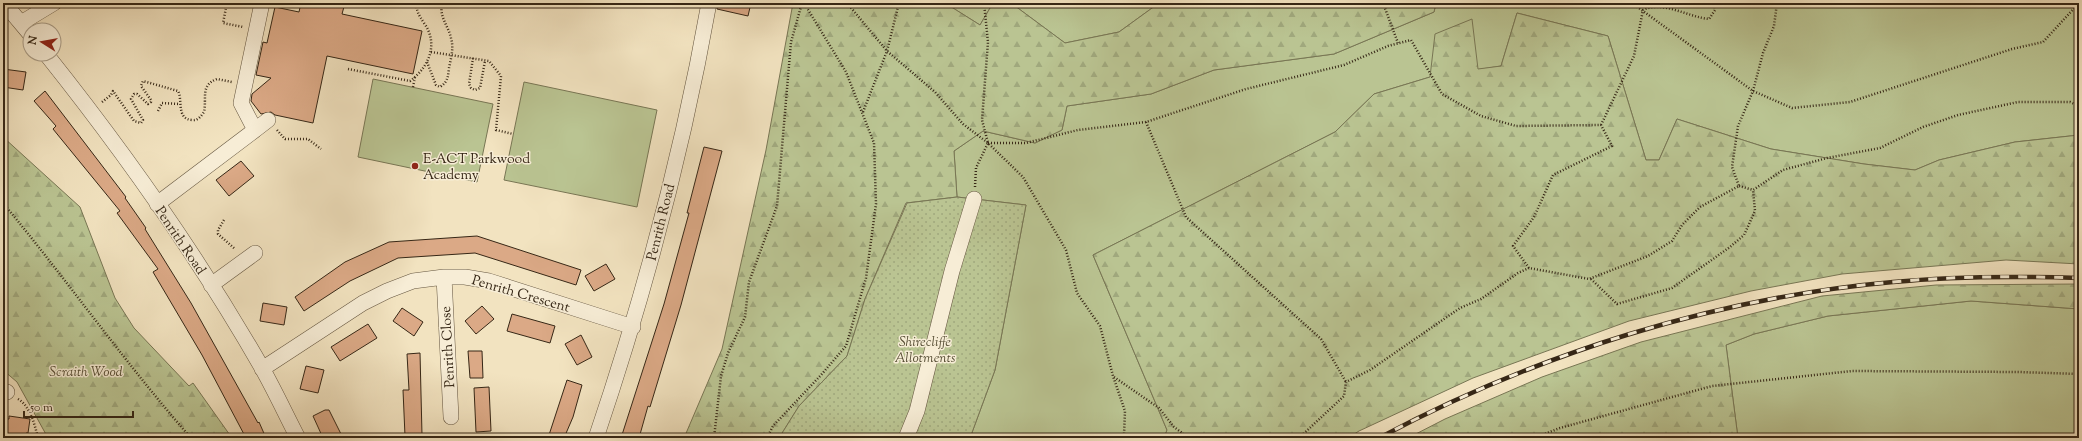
<svg xmlns="http://www.w3.org/2000/svg" width="2082" height="441" font-family="'Sorts Mill Goudy',serif">
  <style>
    .grass { fill: #bac492; stroke: #787654 }
    .forest { fill: url(#forest-firs); stroke: #787654 }
    .park { fill: url(#park-dots); stroke: #787654 }
    .building { fill: #dba986; stroke: #362716 }
    .lines { fill: none; stroke-linecap: round; stroke-linejoin: round }
    .minor-casing { stroke: #655640; stroke-width: 16 }
    .path { stroke: #362716; stroke-width: 2.5; stroke-dasharray: 1 2; stroke-linecap: butt }
    .minor { stroke: #f7edd6; stroke-width: 15 }
    .rail-casing { stroke: #362716; stroke-width: 4.5 }
    .rail { stroke: #f7edd6; stroke-width: 3; stroke-dasharray: 9; stroke-linecap: butt }
    .poi-dot { fill: #8f2418; stroke: #f7edd6; stroke-width: 1.5 }
    .labels { text-anchor: middle; stroke-width: 3; stroke-linejoin: round; paint-order: stroke }
    .poi-label { font-size: 14px; fill: #362716; stroke: #f7edd6; text-anchor: start }
    .street-label { font-size: 14px; fill: #362716; stroke: #f7edd6 }
    .park-label { font-size: 14px; font-style: italic; fill: #574e35; stroke: #f7edd6 }
  </style>
  <defs>
    <pattern id="forest-firs" width="22" height="20" patternUnits="userSpaceOnUse"><rect width="22" height="20" fill="#bac492"/><path d="M5 1l3.5 6h-7zM16 11l3.5 6h-7z" fill="#a0a87d"/></pattern>
    <pattern id="park-dots" width="8" height="8" patternUnits="userSpaceOnUse"><rect width="8" height="8" fill="#bac492"/><path d="M2 2h.1M6 6h.1" fill="none" stroke="#a0a87d" stroke-width="1.8" stroke-linecap="round"/></pattern>
  </defs>
  <rect width="100%" height="100%" fill="#f2e3c0"/>
  <filter id="stains"><feTurbulence type="fractalNoise" baseFrequency=".005" numOctaves="4"/><feColorMatrix values="0 0 0 0 .2 0 0 0 0 .09 0 0 0 0 .02 0 0 0 .5 -.17"/></filter>
  <radialGradient id="worn" r=".72"><stop offset=".6" stop-color="#630" stop-opacity="0"/><stop offset="1" stop-color="#630" stop-opacity=".3"/></radialGradient>
  <path class="grass" d="M945,3H993L980,25Z
    M1011,3H1159L1119,32L1065,43Z
    M1436,3H2079V135L2015,142L1939,160L1915,170L1864,164L1771,149L1677,119L1659,160H1646L1608,36L1517,13L1501,66L1430,77L1374,94L1335,132L1093,255L1167,430L1164,438H970L995,370L1026,205L957,197L954,151L983,131L1035,143L1062,130L1067,106L1151,94L1214,70L1334,54L1434,12Z
    M373,79L493,104L477,182L358,157Z
    M524,82L657,110L637,207L504,180Z
    M1971,301L2079,309V438H1738L1726,345L1754,334L1828,316Z"/>
  <path class="forest" d="M793,3H945L980,25L993,3H1011L1065,43L1119,32L1159,3H1436L1434,12L1334,54L1214,70L1151,94L1067,106L1062,130L1035,143L983,131L954,151L957,197L906,203L865,299L847,356L799,406L779,438H684L722,349L766,150Z
    M1517,13L1608,36L1646,160H1659L1677,119L1771,149L1864,164L1915,170L1939,160L2015,142L2079,135V264L2006,260L1842,274L1751,291L1629,321L1473,378L1359,431L1348,438H1164L1167,430L1093,255L1335,132L1374,94L1430,77L1435,34L1472,19L1478,69L1501,66Z
    M3,137L80,207L115,298L134,328L189,386L193,383L232,438H48L17,382L3,370Z
    M2079,284V309L1971,301L1828,316L1754,334L1726,345L1738,438H1408L1445,419L1542,377L1641,342L1822,296L1936,285Z"/>
  <path class="park" d="M957,197L1026,205L995,370L970,438H779L799,406L847,356L865,299L907,203Z"/>
  <path class="building" d="M301,3H345L342,14L422,31L413,74L327,56L313,123L275,115L271,112L261,114L251,101L252,94L271,78L256,75L263,42L267,43L275,7L299,12Z
    M718,3H751L748,16L717,9Z
    M3,69L26,72L23,90L3,87Z
    M45,91L126,197L125,198L146,228L145,229L191,303L258,423L259,422L266,438H246L202,355L153,272L158,269L117,213L120,211L53,129L56,126L34,101Z
    M704,147L722,151L681,305L650,407L648,406L639,438H621L664,304L689,213H687Z
    M241,161L254,176L229,196L216,180Z
    M477,236L581,270L576,285L475,253L398,258L350,281L304,311L295,297L345,262L389,242Z
    M606,264L615,279L594,291L585,276Z
    M263,303L287,307L284,325L260,321Z
    M482,306L494,319L476,334L465,321Z
    M402,308L423,322L414,336L393,321Z
    M512,314L555,326L550,343L507,331Z
    M368,324L377,338L340,361L331,347Z
    M581,335L592,357L577,365L565,344Z
    M468,351H482L483,378H470Z
    M420,353L422,435L405,436L403,390H409L407,354Z
    M306,366L324,370L318,393L300,389Z
    M567,380L582,385L573,417L564,438H548Z
    M489,387L491,431L476,432L474,388Z
    M325,410H329L343,438H323L313,416Z
    M9,416L30,419L28,433H26L25,438H3V419H9Z"/>
  <g class="lines">
    <defs>
      <path id="minor" d="M4,3L30,34
        M21,23L54,3
        M46,54C125,153 199,258 262,368C275,391 286,415 298,438
        M255,130L268,120
        M157,204L255,130L241,103L262,3
        M444,277L451,417
        M211,285L255,253
        M262,369L363,303L387,291L413,281L444,277H465L489,281L633,327
        M3,392H7
        M596,438C644,296 683,150 709,3
        M906,438L917,411L952,271L974,199"/>
    </defs>
    <use href="#minor" class="minor-casing"/>
    <path class="path" d="M227,3L223,23L243,27
      M847,3L887,51L935,92L963,124L988,143L1023,177L1066,250L1077,293L1100,326L1113,376L1125,411L1124,435L1127,438
      M1383,3L1398,43
      M1632,3L1753,91L1792,108L1850,102L2012,49L2043,42L2079,3
      M431,52L489,61L501,76L496,130L513,134
      M473,58L469,84L471,88L475,90L480,88L485,61
      M427,62L436,85L440,87C448,82 448,76 449,68C451,58 454,48 451,38C448,25 439,17 442,3
      M348,69L410,81C429,67 439,44 424,23C419,15 417,13 416,3
      M413,87L415,77
      M102,102L111,95L113,91L134,121L141,123L143,120L131,99L134,94H137L148,104L151,102V100L141,86L143,81L178,91C183,100 176,119 192,120C198,121 201,116 204,112C207,98 200,85 217,79L232,82
      M158,111L162,103L180,104
      M863,112L887,51L899,3
      M1146,122L1186,217L1321,339L1346,382
      M1601,125L1634,56L1643,10C1662,0 1688,17 1709,19L1715,10L1714,3
      M277,130L285,139H308L321,149
      M988,143H1026L1078,130L1146,122L1246,89L1344,65L1388,46L1411,40L1442,94L1481,116L1516,126L1601,125L1612,146L1553,175L1534,217L1513,246L1529,268
      M1739,186L1753,190L1783,170L1827,158L1880,148L1923,127L1958,115L2018,102H2070L2079,106
      M975,187L976,168L988,143L982,120L988,42L984,3
      M3,203C67,280 125,363 191,438
      M224,220L218,230V234L235,249
      M1591,279L1617,304L1672,288L1730,247L1744,235L1755,211L1753,190
      M1114,377L1159,408L1174,427L1189,438
      M18,399C29,405 34,422 37,434L35,438
      M714,438L721,376L728,353L745,317L749,282L777,206L791,42L802,3
      M767,438L773,426L821,375L846,346L866,278L876,204L874,143L846,72L804,3
      M1299,438L1344,396L1346,382L1370,370L1460,308L1481,299L1518,273L1529,268L1589,279L1648,256L1672,241L1682,225L1700,207L1739,186L1732,167L1738,126L1753,91L1763,53L1774,26L1777,3
      M1534,438L1560,428L1712,386L1852,371L2018,372L2079,374"/>
    <use href="#minor" class="minor"/>
    <defs>
      <path id="rail" d="M1379,438C1537,354 1714,298 1893,282C1955,276 2017,276 2079,278"/>
    </defs>
    <use href="#rail" class="rail-casing"/>
    <use href="#rail" class="rail"/>
  </g>
  <circle class="poi-dot" cx="415" cy="166" r="4"/>
  <g class="labels">
    <g class="poi-label">
      <text x="423" y="163">E-ACT Parkwood<tspan x="423" dy="16">Academy</tspan></text>
    </g>
    <g class="street-label">
      <text transform="translate(660 222) rotate(-76)" y="5">Penrith Road</text>
      <text transform="translate(181 240) rotate(56)" y="5">Penrith Road</text>
      <text transform="translate(521 293) rotate(16)" y="5">Penrith Crescent</text>
      <text transform="translate(447 347) rotate(-93)" y="5">Penrith Close</text>
    </g>
    <g class="park-label">
      <text x="925" y="346">Shirecliffe<tspan x="925" dy="16">Allotments</tspan></text>
      <text x="86" y="376">Scraith Wood</text>
    </g>
  </g>
  <rect width="2082" height="441" fill="none" stroke="#f2e3c0" stroke-width="16"/>
  <rect x="4" y="4" width="2074" height="433" fill="none" stroke="#362716" stroke-width="2"/>
  <rect x="8" y="8" width="2066" height="425" fill="none" stroke="#362716"/>
  <g transform="translate(42 42) rotate(281)"><circle r="19" fill="#f7edd6" stroke="#aa9e89"/>
  <path d="M0-3L7 15L0 10L-7 15Z" fill="#8f2418"/>
  <text y="-6" font-size="11" font-weight="bold" text-anchor="middle" fill="#362716">N</text>
  </g>
  <path d="M24 411v6h109v-6" fill="none" stroke="#362716" stroke-width="2"/>
  <text x="30" y="411" font-size="12" fill="#362716" stroke="#f7edd6" stroke-width="3" paint-order="stroke">50 m</text>
  <rect width="100%" height="100%" filter="url(#stains)"/>
  <rect width="100%" height="100%" fill="url(#worn)"/>
</svg>
